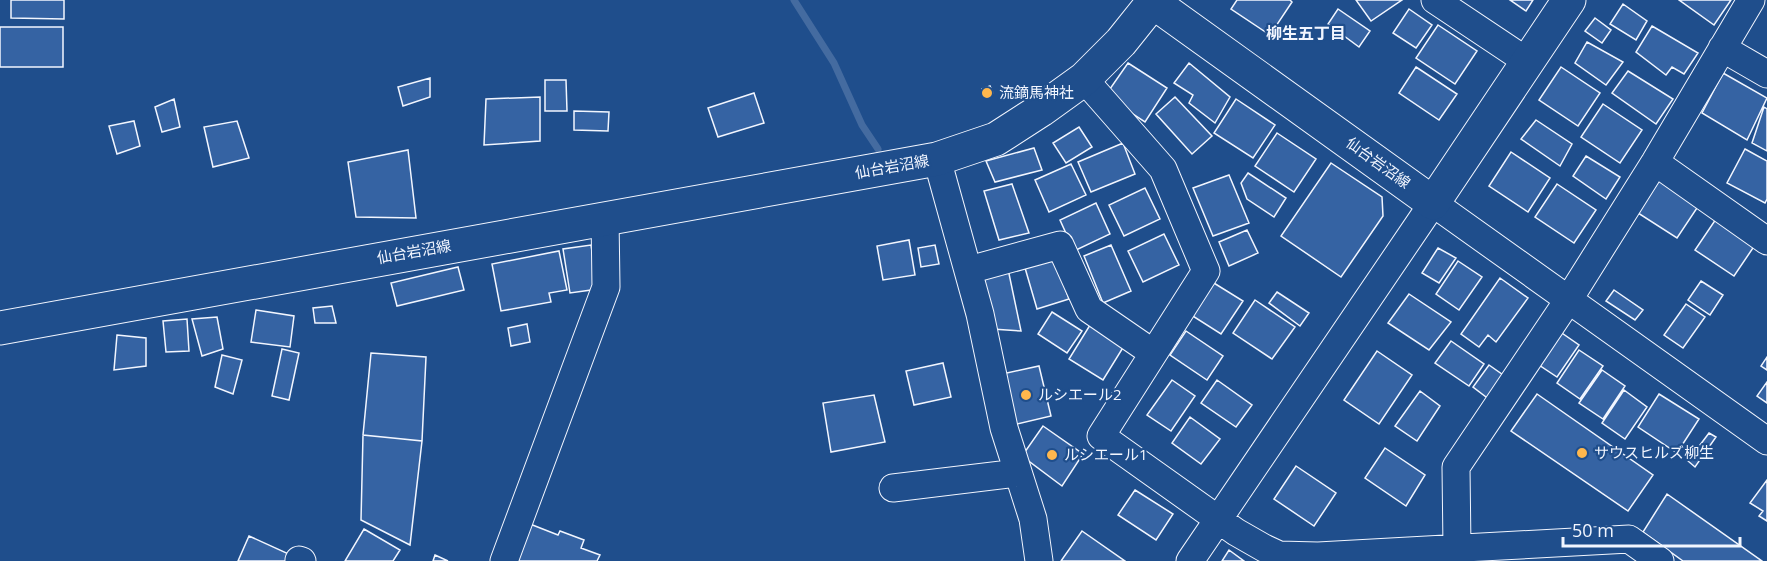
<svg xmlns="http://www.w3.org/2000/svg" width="1767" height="561" font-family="'Open Sans','Noto Sans JP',sans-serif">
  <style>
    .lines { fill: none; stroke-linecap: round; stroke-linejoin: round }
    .stream { stroke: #446ba0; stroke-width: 7 }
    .building { fill: #3563a3; stroke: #f2f6ff; stroke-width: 1.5 }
    .minor-casing { stroke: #f2f6ff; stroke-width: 29 }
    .major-casing { stroke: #f2f6ff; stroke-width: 35 }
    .minor { stroke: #1f4e8c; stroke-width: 27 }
    .major { stroke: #1f4e8c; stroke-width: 33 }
    .poi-dot { fill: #ffb74d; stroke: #1f4e8c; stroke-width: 2 }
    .labels { text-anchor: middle; stroke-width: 4.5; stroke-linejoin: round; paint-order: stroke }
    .poi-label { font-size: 15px; fill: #f2f6ff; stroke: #1f4e8c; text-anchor: start }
    .street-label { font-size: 15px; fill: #f2f6ff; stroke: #1f4e8c }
    .neighbourhood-label { font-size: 16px; font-weight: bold; fill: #f2f6ff; stroke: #1f4e8c }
  </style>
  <rect width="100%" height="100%" fill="#1f4e8c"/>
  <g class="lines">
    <path class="stream" d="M794,0L834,63L862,125L878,149"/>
  </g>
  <path class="building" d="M11,0H64V19L11,18Z
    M1237,0H1290L1292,2L1270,35L1231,9Z
    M1356,0H1402L1371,21Z
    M1510,0H1533L1526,11Z
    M1679,0H1731L1714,25Z
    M1623,4L1647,21L1636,40L1610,24Z
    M1338,9L1370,31L1359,47L1328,24Z
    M1409,9L1432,25L1416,48L1393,33Z
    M1595,18L1611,30L1602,43L1585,31Z
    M1438,25L1477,51L1455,84L1416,58Z
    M1652,26L1698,53L1684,74L1672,67L1666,75L1636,52Z
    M0,27H63V67H0Z
    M1587,42L1623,62L1606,85L1575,63Z
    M1128,63L1167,88L1145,122L1105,96Z
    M1189,63L1230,97L1215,123L1189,103L1193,95L1174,83Z
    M1416,67L1457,94L1439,120L1399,93Z
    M1561,67L1600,93L1578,126L1539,100Z
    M1628,71L1673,99L1656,124L1612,93Z
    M1723,73L1767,98L1747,140L1702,113Z
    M430,78V97L403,106L398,87Z
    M545,80H566L567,111H545Z
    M990,86L993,93L984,97L982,89Z
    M754,93L764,123L718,137L708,108Z
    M540,97V141L484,145L486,99Z
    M1175,97L1212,136L1192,154L1156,114Z
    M174,99L180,127L162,132L155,107Z
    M1236,99L1275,125L1253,158L1214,133Z
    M1603,104L1642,130L1620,163L1581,137Z
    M1764,107L1767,109V151L1752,143Z
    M574,111L609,112L608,131L574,130Z
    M1536,120L1572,144L1560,166L1521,139Z
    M134,121L140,146L117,154L109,126Z
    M237,121L249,158L213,167L204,127Z
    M1079,127L1092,147L1066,163L1053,143Z
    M1277,133L1316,159L1294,192L1255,166Z
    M1123,143L1135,174L1091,192L1078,162Z
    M1034,148L1042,170L995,182L986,161Z
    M1745,149L1767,161V199L1765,203L1727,183Z
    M408,150L416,218L356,217L348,162Z
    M1511,152L1550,178L1528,212L1489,186Z
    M1586,156L1620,177L1606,199L1573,176Z
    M1331,163L1382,197L1383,216L1341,277L1281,236Z
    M1071,164L1086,195L1049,212L1035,180Z
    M1248,173L1286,198L1274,217L1247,199L1241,183Z
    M1229,175L1249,223L1213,236L1193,188Z
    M1660,179L1699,205L1677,238L1638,213Z
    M1012,184L1029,233L999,240L984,191Z
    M1557,184L1596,210L1574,243L1535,217Z
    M1145,188L1160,219L1124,236L1109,205Z
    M1096,203L1110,234L1074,251L1060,220Z
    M1718,216L1757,242L1734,276L1695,250Z
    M1247,230L1258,253L1229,266L1219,242Z
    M1164,234L1179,265L1143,282L1128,251Z
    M909,240L915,275L883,280L877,246Z
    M591,245L598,289L570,293L563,249Z
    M935,245L939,264L921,267L918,248Z
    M1111,245L1131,291L1103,303L1084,256Z
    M1438,248L1456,258L1439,283L1422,273Z
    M559,251L567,290L549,293L551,302L501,311L492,264Z
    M1053,254L1069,299L1037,309L1023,261Z
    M1458,261L1482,277L1459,310L1436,294Z
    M458,267L464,290L397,306L391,283Z
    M1008,269L1021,331L992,329L983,276Z
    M1500,278L1528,298L1496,342L1488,335L1479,347L1461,334Z
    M1209,280L1243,301L1221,334L1188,313Z
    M1701,281L1723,295L1710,315L1688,300Z
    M1614,290L1643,310L1635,320L1606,301Z
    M1277,292L1309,313L1300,326L1269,303Z
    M1409,294L1451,322L1429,350L1388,323Z
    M1255,300L1295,327L1272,359L1233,333Z
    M1686,304L1705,317L1683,348L1664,335Z
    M332,306L336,323H315L313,308Z
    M256,310L294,316L290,347L251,342Z
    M1052,312L1082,331L1067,353L1038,334Z
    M217,317L223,349L202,356L192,319Z
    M187,319L189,351L166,352L163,321Z
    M527,324L530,342L511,346L508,328Z
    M1090,325L1124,346L1103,380L1069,359Z
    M1556,329L1579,345L1557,377L1533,361Z
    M1186,331L1223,356L1207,380L1170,355Z
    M117,335L146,338V366L114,370Z
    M1451,341L1484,364L1469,386L1435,363Z
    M282,349L299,353L289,400L272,396Z
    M1579,350L1603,366L1580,399L1557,383Z
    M1377,351L1412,375L1379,424L1344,400Z
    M371,353L426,357L422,441L363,435Z
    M222,355L242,360L233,394L215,387Z
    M1767,357V370L1761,366Z
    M943,363L951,397L914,405L906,371Z
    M1489,365L1506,377L1490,400L1473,387Z
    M1039,366L1051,416L1013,425L1002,374Z
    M1602,370L1625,386L1603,419L1579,403Z
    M1172,380L1195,396L1171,431L1147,415Z
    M1217,380L1252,405L1236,427L1201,403Z
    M1767,382V403L1757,396Z
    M1624,390L1647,407L1625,439L1602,423Z
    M1420,391L1440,406L1417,441L1395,426Z
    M1537,394L1653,475L1628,511L1511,431Z
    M1659,394L1699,419L1677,453L1638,427Z
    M874,395L885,442L831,452L823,403Z
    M1190,417L1220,439L1201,464L1172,443Z
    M1043,426L1083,454L1062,486L1022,456Z
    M1709,433L1716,437L1695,467L1688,461Z
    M363,435L422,441L410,545L361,520Z
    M1385,448L1425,475L1406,506L1365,478Z
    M1296,466L1336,493L1314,526L1274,499Z
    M1767,480V521L1759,516L1763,511L1750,503Z
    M1135,490L1173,514L1156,540L1118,515Z
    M1667,494L1762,561H1683L1643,532Z
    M530,524L558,535L560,531L584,540L581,548L600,555L597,561H516Z
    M364,529L400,550L393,561H345Z
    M1082,531L1125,561H1061Z
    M249,536L291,555L288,561H238Z
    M1229,550L1244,561H1222Z
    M435,555L448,561H433Z"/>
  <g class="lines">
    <defs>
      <path id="minor" d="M1435,0L1528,62
        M1722,48L1767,74
        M1084,79L1163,169L1206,271L1101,436L1236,532L1264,548L1279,555L1318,556L1629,539L1660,561
        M937,159L980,314L1004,428L1033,519L1039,561
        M1655,162L1767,241
        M969,270L1060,245L1089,309L1153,353
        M893,488L1018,473
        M1457,548L1456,467L1569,299L1655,162L1751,0
        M299,560L302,561
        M504,561L606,287L605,217
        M1190,561L1433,203L1767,441"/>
      <path id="major" d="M0,328L937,159L996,139L1041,110L1084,79L1121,42L1153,2L1433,203L1569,0"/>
    </defs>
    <use href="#minor" class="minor-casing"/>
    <use href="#major" class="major-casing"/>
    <use href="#minor" class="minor"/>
    <use href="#major" class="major"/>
  </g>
  <g class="poi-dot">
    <circle cx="987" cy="93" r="6"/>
    <circle cx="1026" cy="395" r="6"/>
    <circle cx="1582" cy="453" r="6"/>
    <circle cx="1052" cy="455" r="6"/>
  </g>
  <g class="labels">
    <g class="poi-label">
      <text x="999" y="98">流鏑馬神社</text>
      <text x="1038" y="400">ルシエール2</text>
      <text x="1594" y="458">サウスヒルズ柳生</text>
      <text x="1064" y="460">ルシエール1</text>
    </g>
    <g class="street-label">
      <text transform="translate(1378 163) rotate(36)" y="5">仙台岩沼線</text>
      <text transform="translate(892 167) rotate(-10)" y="5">仙台岩沼線</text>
      <text transform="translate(414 252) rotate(-10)" y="5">仙台岩沼線</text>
    </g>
    <g class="neighbourhood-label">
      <text x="1306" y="39">柳生五丁目</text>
    </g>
  </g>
  <path d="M1563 537v9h177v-9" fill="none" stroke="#f2f6ff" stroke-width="3"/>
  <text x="1572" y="537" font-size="18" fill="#f2f6ff" stroke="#1f4e8c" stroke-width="4.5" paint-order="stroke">50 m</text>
</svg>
